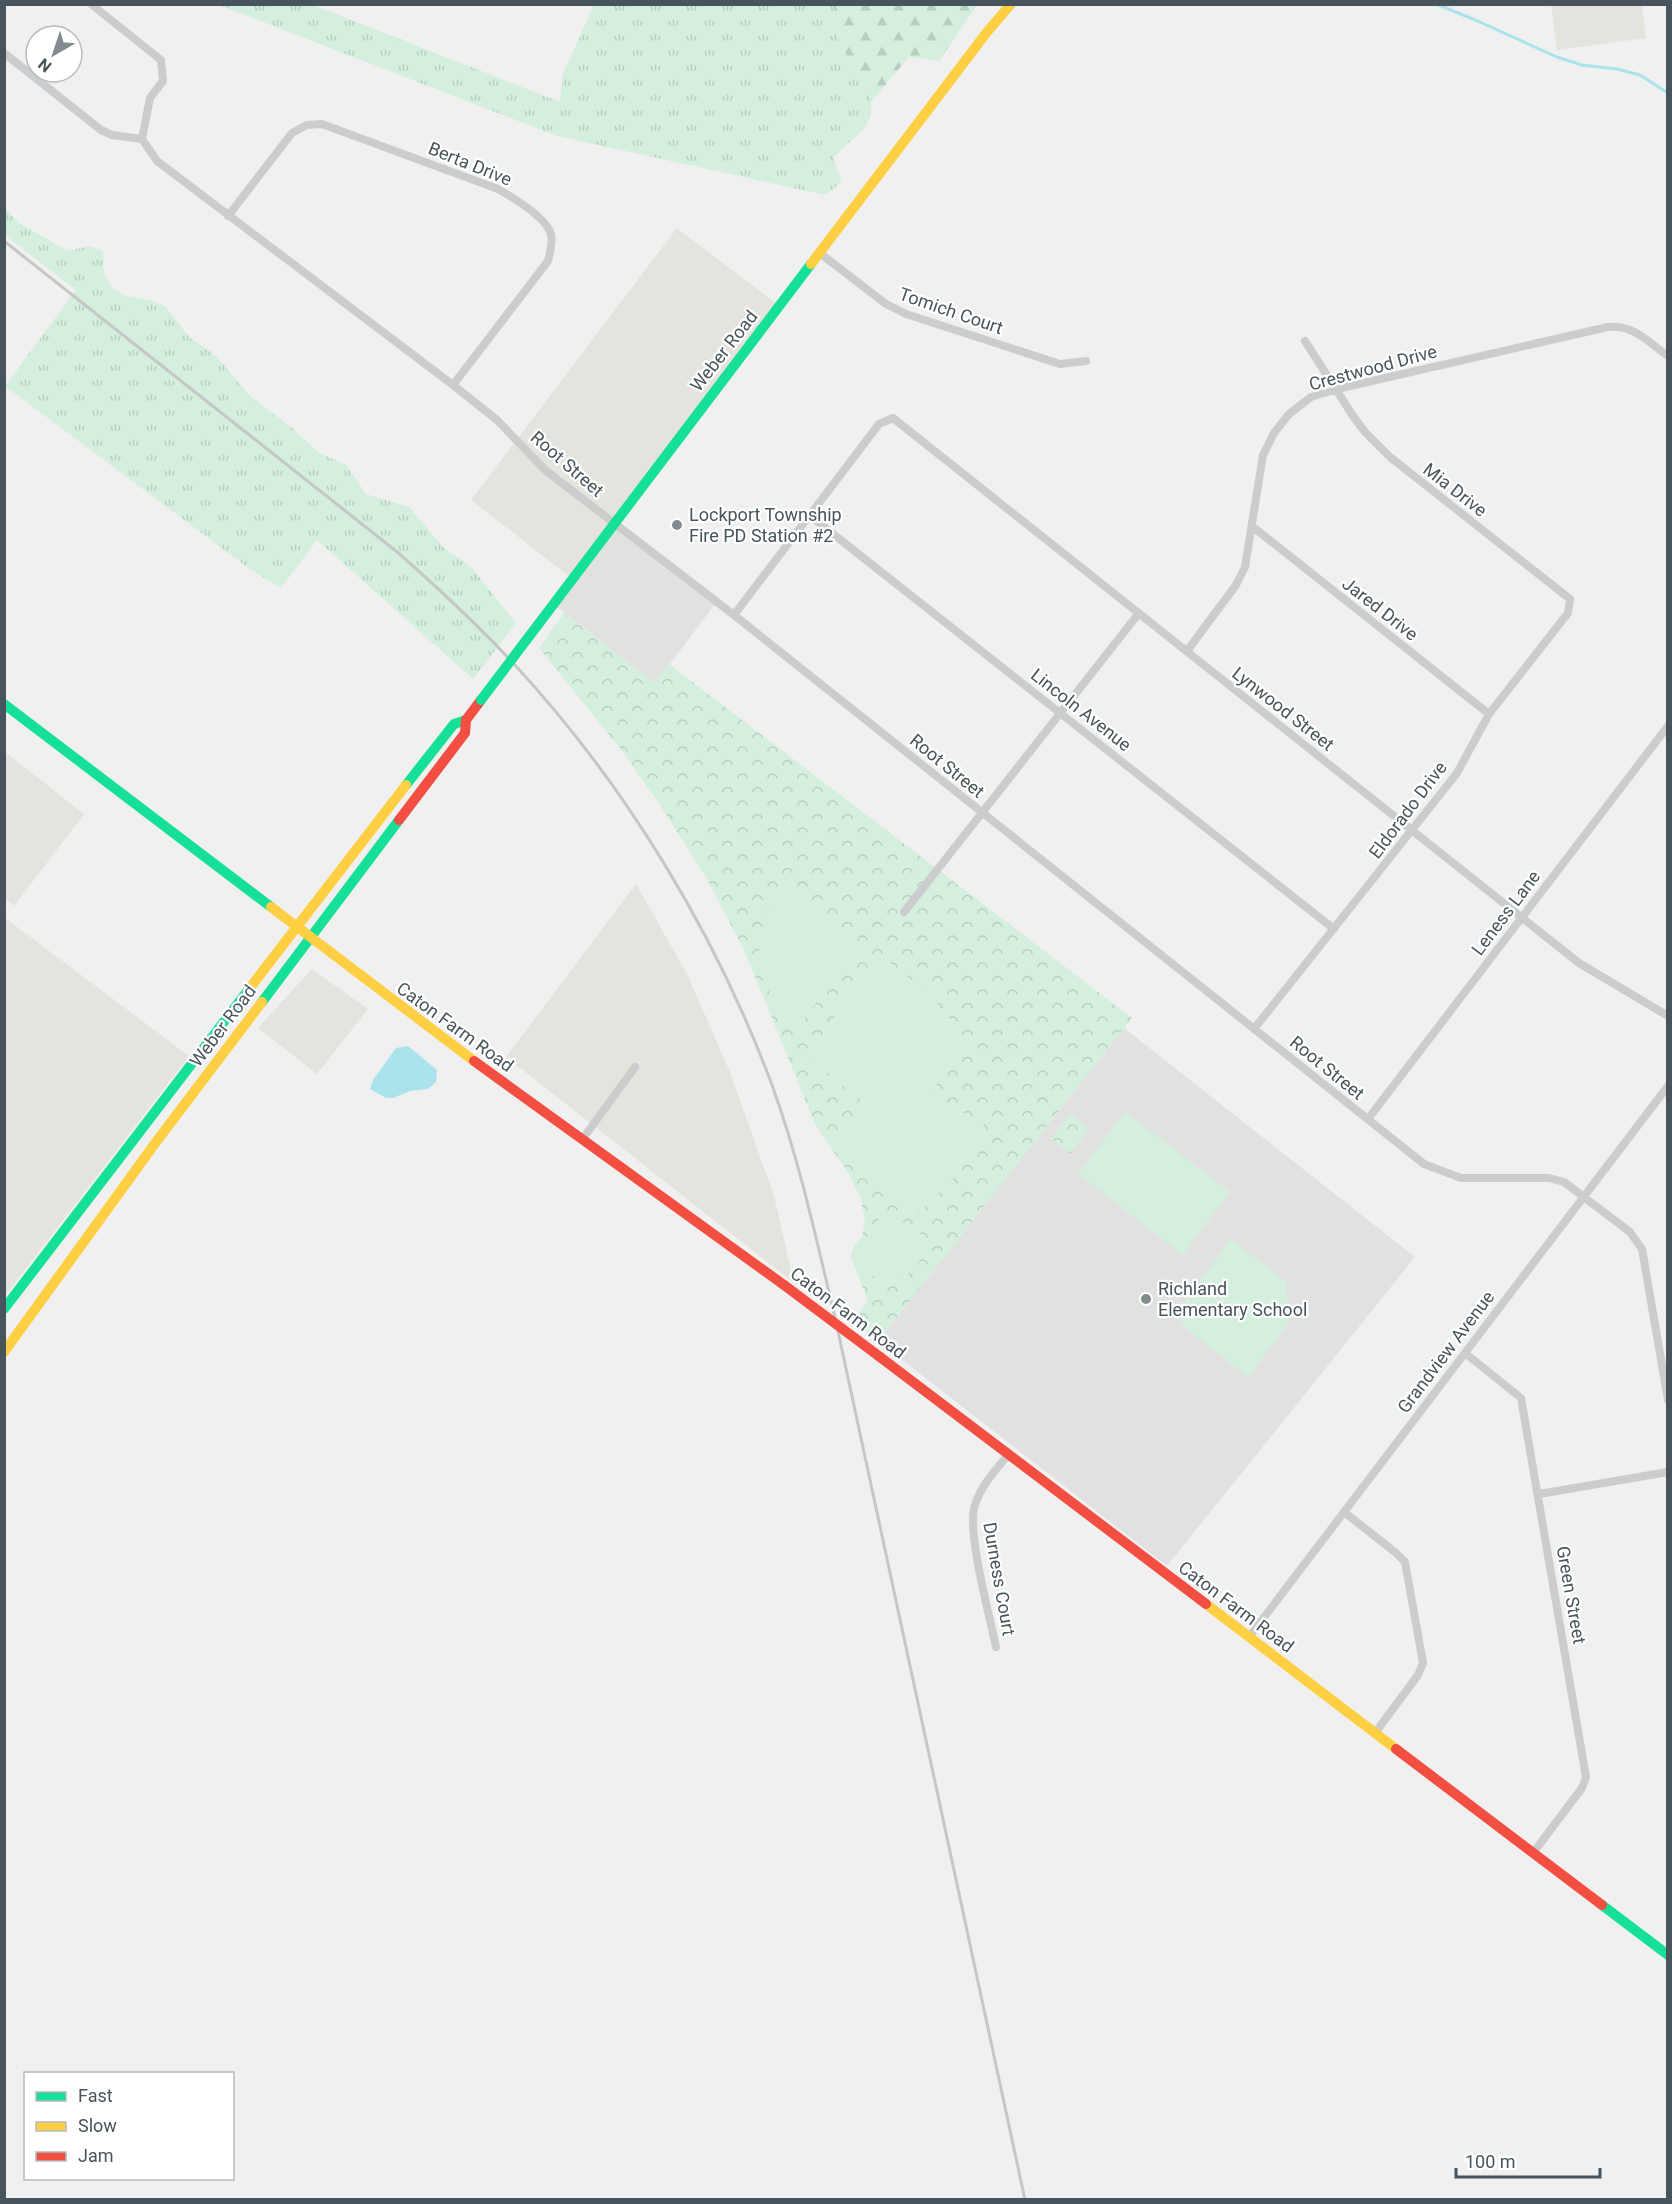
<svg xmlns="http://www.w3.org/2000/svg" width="1672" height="2204" font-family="Roboto,sans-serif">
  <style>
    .commercial { fill: #e5e3de }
    .education { fill: #e2e1e2 }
    .grass { fill: url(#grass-tufts) }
    .forest { fill: url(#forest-firs) }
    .park { fill: url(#park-crowns) }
    .pitch { fill: #d4efdd }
    .water { fill: #aae3ec }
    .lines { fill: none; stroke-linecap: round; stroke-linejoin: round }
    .stream { stroke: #aae3ec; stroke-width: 3 }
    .street { stroke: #caccce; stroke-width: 8 }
    .fast { stroke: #16e098; stroke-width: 10 }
    .slow { stroke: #ffcf43; stroke-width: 10 }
    .jam { stroke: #f24e42; stroke-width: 10 }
    .rail { stroke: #c5c6c8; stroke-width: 3 }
    .fast-bridge { stroke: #16e098; stroke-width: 10 }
    .jam-bridge { stroke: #f24e42; stroke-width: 10 }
    .poi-dot { fill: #828b90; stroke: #fff; stroke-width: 2 }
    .labels { text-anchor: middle; stroke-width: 4.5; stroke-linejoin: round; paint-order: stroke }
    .street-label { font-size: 18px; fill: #47545c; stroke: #fff }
    .poi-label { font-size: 18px; fill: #47545c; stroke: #fff; text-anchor: start }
  </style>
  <defs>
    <pattern id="grass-tufts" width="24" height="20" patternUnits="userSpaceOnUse" patternTransform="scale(1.5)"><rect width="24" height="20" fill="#d4efdd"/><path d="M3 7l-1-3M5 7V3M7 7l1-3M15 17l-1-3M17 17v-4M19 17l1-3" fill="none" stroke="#b7cfc0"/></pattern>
    <pattern id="forest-firs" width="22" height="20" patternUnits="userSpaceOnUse" patternTransform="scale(1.5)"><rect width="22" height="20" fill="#d4efdd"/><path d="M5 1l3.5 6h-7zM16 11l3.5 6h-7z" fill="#b7cfc0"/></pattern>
    <pattern id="park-crowns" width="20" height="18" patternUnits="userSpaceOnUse" patternTransform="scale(1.5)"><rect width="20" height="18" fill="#d4efdd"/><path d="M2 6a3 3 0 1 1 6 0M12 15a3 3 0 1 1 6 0" fill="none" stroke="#b7cfc0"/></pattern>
  </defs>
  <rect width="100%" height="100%" fill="#f0f0f0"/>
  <path class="commercial" d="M1551,5H1642L1646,38L1557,50Z
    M677,228L778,305L570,577L471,500Z
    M5,752L84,814L14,906L5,899Z
    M636,884L687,974L730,1072L774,1196L794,1283L506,1057Z
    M4,917L189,1056L5,1296H4Z
    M312,969L368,1009L317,1074L258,1028Z"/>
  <path class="education" d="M614,526L715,604L655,684L556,606Z
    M1124,1028L1415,1257L1167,1566L878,1341Z"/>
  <path class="grass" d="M219,5H313L560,102L563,74L594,5H833L838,38L871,102V116L863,130L833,157L842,182L825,195L557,136Z
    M5,208L19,223L68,251L91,246L103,251L104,273L112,287L125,296L150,300L165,306L189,337L215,355L249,395L293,429L319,453L346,465L366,494L409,507L444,548L471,567L516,623L473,679L317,540L281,588L247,567L5,386L76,290L5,235Z"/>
  <path class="forest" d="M833,5V4L977,5L939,61L909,57L871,102L838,38Z"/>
  <path class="park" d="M564,613L655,683L669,664L1132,1018L878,1341L852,1321L868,1301L851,1257L854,1246L862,1237L865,1221L861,1199L849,1174L815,1124L745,952L707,879L660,805L619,747L539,648Z
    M1070,1114L1089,1129L1071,1154L1051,1139Z"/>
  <path class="pitch" d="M783,887L855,944L856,952L800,1024C751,992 748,931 783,887Z
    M890,963L929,993L970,1044L929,1094L984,1124L954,1178L923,1209L914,1210L886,1191L839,1143L862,1100L810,1059L844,1001L876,965Z
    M1125,1112L1230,1192L1183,1255L1078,1174Z
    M890,1213L934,1243C925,1253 916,1268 906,1276C888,1288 866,1274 854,1262L857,1251L882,1214Z
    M1231,1239L1285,1281L1290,1321L1248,1377L1184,1327L1178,1317L1179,1310Z"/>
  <path class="water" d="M408,1046L437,1070L436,1082L428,1089L410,1091L393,1098H386L370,1089L373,1080L396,1048Z"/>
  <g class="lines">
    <path class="stream" d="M1436,4L1473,19L1557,57L1582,65L1617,69L1640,75L1668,93"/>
    <path class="street" d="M91,4L161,60L163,81L150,98L142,139
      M4,53L101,130L112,135L142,139
      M142,139L157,161L453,385L497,420L545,470L734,615L1424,1164L1461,1178H1549L1564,1182L1630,1232L1642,1249L1668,1400
      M228,216L292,133L307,125L322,124L498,189C512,197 546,217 551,234C553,242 550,253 548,261L453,385
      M821,254L886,304L906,314L1060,364L1086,361
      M809,515L1334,929
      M1253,527L1489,714
      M734,615L879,424L893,418L1579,963L1668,1016
      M1187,651L1236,585L1245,567L1263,455L1274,433L1289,414L1311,397L1337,389L1608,327C1633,324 1648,342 1668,356
      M904,912L1139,613
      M1254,1029L1457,773L1489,714L1568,613L1570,599L1390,457L1365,432L1353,416L1305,341
      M1368,1119L1668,726
      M582,1140L635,1067
      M1465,1353L1521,1398L1586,1777L1582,1788L1533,1853
      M1539,1494L1668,1472
      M1344,1512L1395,1552L1405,1562L1423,1663L1418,1675L1375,1733
      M1249,1637L1668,1086
      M996,1647C990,1617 966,1530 975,1505C981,1485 995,1471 1008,1455"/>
    <path class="fast" d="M537,626L811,264
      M4,704L271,907
      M406,785L454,724L466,720
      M262,1002L399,820
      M4,1309L249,989
      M1602,1905L1668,1955"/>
    <path class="slow" d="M811,264L987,32L1011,4
      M271,907L474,1061
      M249,989L406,785
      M4,1352L156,1142L262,1002
      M1206,1604L1396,1749"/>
    <path class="jam" d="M399,820L465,733L466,720L481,700
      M474,1061L784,1285
      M880,1357L1206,1604
      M1396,1749L1602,1905"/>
    <path class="rail" d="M4,241L396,551C437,587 477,624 514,664C625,784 715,932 772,1085C800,1162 817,1242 836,1322L1025,2200"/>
    <path class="fast-bridge" d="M481,700L537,626"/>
    <path class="jam-bridge" d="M784,1285L880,1357"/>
  </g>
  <g class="poi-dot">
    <circle cx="677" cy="525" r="6"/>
    <circle cx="1146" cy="1299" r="6"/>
  </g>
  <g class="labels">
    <g class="street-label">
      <text transform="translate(470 164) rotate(22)" y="6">Berta Drive</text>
      <text transform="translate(951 311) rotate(19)" y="6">Tomich Court</text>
      <text transform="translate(724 351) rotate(-52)" y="6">Weber Road</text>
      <text transform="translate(1373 368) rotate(-15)" y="6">Crestwood Drive</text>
      <text transform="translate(567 464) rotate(41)" y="6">Root Street</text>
      <text transform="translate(1455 490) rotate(38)" y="6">Mia Drive</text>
      <text transform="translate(1380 609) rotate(38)" y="6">Jared Drive</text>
      <text transform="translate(1283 709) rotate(38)" y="6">Lynwood Street</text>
      <text transform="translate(1081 710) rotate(38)" y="6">Lincoln Avenue</text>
      <text transform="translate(947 766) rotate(39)" y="6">Root Street</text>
      <text transform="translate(1408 810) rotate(-53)" y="6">Eldorado Drive</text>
      <text transform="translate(1506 913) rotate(-53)" y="6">Leness Lane</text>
      <text transform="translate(223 1026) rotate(-53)" y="6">Weber Road</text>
      <text transform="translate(455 1027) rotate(36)" y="6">Caton Farm Road</text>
      <text transform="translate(1327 1068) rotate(39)" y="6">Root Street</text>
      <text transform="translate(848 1313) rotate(37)" y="6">Caton Farm Road</text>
      <text transform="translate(1446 1352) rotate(-53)" y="6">Grandview Avenue</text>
      <text transform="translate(999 1579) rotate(80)" y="6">Durness Court</text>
      <text transform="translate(1571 1595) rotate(80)" y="6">Green Street</text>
      <text transform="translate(1236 1607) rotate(37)" y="6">Caton Farm Road</text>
    </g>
    <g class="poi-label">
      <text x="689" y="521">Lockport Township<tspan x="689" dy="21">Fire PD Station #2</tspan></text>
      <text x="1158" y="1295">Richland<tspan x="1158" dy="21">Elementary School</tspan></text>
    </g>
  </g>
  <rect width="1672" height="2204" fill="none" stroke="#47545c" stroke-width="12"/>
  <rect x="24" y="2072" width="210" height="108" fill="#ffffff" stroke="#b5bbbe" stroke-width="1.5"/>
  <rect x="36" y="2092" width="30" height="9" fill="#16e098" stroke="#b5bbbe" stroke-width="1.5"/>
  <text x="78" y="2102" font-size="18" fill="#47545c">Fast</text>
  <rect x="36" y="2122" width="30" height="9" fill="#ffcf43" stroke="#b5bbbe" stroke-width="1.5"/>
  <text x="78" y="2132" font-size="18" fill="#47545c">Slow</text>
  <rect x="36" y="2152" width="30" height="9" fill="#f24e42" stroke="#b5bbbe" stroke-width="1.5"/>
  <text x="78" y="2162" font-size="18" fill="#47545c">Jam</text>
  <g transform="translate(54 54) rotate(219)"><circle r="28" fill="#ffffff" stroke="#b5bbbe" stroke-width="1.5"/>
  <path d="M0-4.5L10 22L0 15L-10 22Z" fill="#828b90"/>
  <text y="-9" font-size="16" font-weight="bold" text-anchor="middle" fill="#47545c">N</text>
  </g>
  <path d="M1456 2168v9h144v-9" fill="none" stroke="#47545c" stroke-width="3"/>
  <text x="1465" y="2168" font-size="18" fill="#47545c" stroke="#ffffff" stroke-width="4.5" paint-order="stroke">100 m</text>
</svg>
